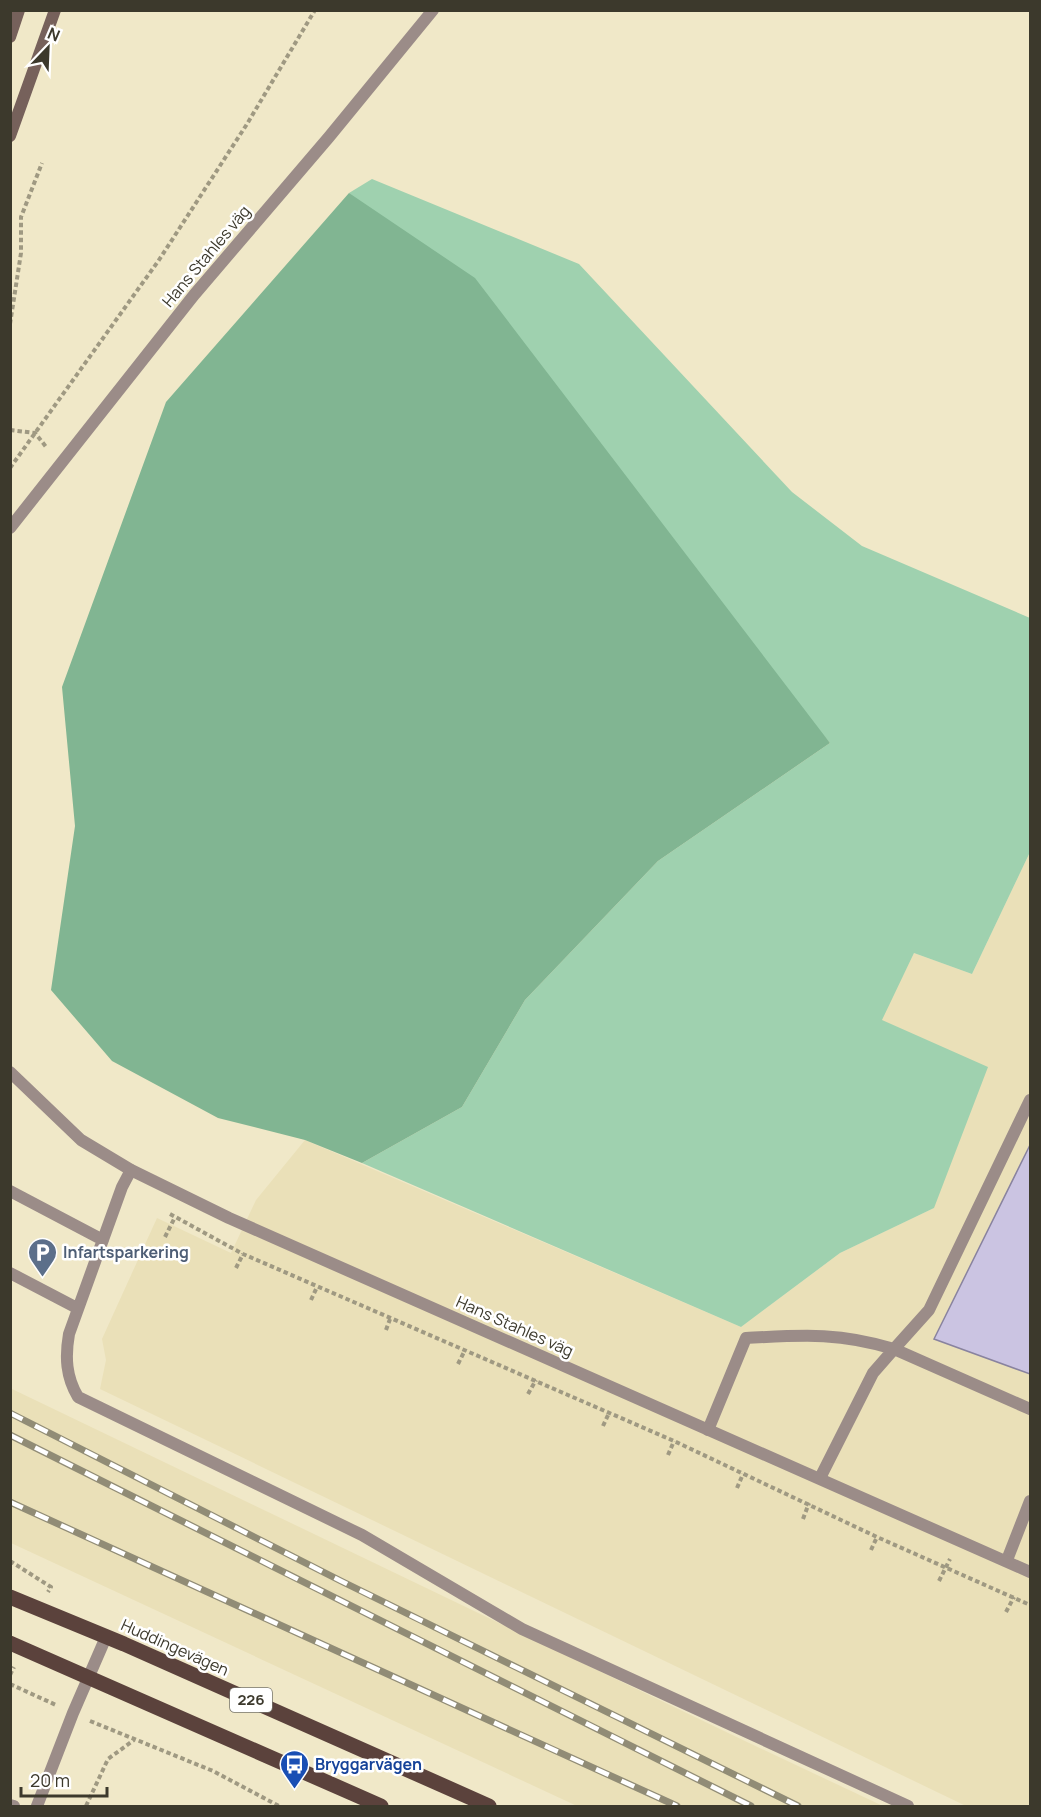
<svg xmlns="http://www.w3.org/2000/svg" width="1041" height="1817" font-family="Manrope,sans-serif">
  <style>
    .built { fill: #eae0b8 }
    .green { fill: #9fd1af }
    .forest { fill: #81b592 }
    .building { fill: #cbc4e2; stroke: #89839f; stroke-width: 1.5 }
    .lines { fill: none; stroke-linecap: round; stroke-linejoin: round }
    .path { stroke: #9f9982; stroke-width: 4; stroke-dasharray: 4.5 3; stroke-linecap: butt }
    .lane { stroke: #9b8c88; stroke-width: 12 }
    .street { stroke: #9b8c88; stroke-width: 12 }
    .secondary { stroke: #76615b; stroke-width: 12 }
    .primary { stroke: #5b423c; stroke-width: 15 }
    .rail-casing { stroke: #918c76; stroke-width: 7 }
    .rail { stroke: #fff; stroke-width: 4.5; stroke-dasharray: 14; stroke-linecap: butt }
    .labels { text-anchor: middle; stroke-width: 5; stroke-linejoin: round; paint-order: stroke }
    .shield { fill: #fff; stroke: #76746b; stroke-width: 1.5 }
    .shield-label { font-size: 15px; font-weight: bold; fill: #3c392c }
    .street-label { font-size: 16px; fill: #3c392c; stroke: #fff }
    .service-label { font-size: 16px; font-weight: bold; fill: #4e5e75; stroke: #fff; text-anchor: start }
    .transit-label { font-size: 16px; font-weight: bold; fill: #164399; stroke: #fff; text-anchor: start }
  </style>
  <rect width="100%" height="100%" fill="#f0e8c8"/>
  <path class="built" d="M1030,852V1806H966L100,1389L106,1360L102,1339L157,1218L231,1253L256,1200L305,1140L741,1327L840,1253L934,1208L881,1020L914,953L972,974Z
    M10,1388L747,1742L883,1806H577L11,1543Z"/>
  <path class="green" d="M372,179L579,264L792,492L862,546L1030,618V852L972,974L914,953L882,1020L988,1067L934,1208L840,1253L741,1327L362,1163L462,1107L525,1000L658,861L830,743L349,193Z"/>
  <path class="forest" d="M349,193L475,278L830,743L658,861L525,1000L462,1107L362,1163L305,1140L218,1118L112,1061L51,990L75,826L62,687L166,402Z"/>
  <path class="building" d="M1030,1145V1374L934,1339Z"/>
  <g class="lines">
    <path class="path" d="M10,324L21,253V217L42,163
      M10,430L35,433L47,448
      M10,468L159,260L247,124L315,10
      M170,1214L243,1254L674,1441L877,1537L1030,1605
      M165,1237L175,1217
      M236,1268L243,1254
      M311,1300L317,1287
      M386,1330L390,1319
      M458,1364L465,1350
      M528,1394L536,1380
      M603,1426L609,1413
      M668,1455L674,1441
      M737,1488L743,1474
      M803,1519L809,1503
      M871,1550L877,1537
      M10,1561L51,1587L48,1592
      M939,1581L950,1559
      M1006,1612L1014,1597
      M10,1675L14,1667
      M10,1684L56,1705
      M90,1721L213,1771L279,1806
      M86,1806L108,1759L134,1740"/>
    <path class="lane" d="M131,1170L122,1187L69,1334C65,1357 66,1377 78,1397L362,1535L522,1629L908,1806
      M10,1191L103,1240
      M10,1273L77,1308
      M708,1430L746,1338C802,1335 839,1332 894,1349L929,1310L1030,1100
      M820,1478L873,1373L894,1349L1030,1409
      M1007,1560L1030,1501
      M10,1805L14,1806"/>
    <path class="street" d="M10,528L194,295L329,137L433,10
      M10,1072L81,1140L131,1170L229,1218L1030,1572
      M37,1806L73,1713L106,1637"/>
    <path class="secondary" d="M10,37L19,10
      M10,136L55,10"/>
    <path class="primary" d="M10,1597L124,1644L489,1806
      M10,1643L381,1806"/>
    <defs>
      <path id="rail" d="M10,1413L341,1581L798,1806
        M10,1435L751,1806
        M10,1502L677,1806"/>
    </defs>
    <use href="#rail" class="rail-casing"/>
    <use href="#rail" class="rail"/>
  </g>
  <defs>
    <symbol id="parking-pin" viewBox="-11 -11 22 30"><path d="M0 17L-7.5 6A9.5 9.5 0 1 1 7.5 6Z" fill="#5c6f8a" stroke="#fff"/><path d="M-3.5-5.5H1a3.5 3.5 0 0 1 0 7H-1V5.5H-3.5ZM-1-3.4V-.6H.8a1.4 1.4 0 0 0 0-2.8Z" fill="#fff"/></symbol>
    <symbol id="bus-pin" viewBox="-11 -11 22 30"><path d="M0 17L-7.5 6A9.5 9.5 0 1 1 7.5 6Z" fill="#1a4fb4" stroke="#fff"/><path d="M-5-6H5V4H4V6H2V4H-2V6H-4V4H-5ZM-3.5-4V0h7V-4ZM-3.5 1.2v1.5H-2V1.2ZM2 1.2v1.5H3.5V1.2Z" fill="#fff"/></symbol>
  </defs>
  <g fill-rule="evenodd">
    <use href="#parking-pin" x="26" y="1236" width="33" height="45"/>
    <use href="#bus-pin" x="278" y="1748" width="33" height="45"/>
  </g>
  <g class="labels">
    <rect class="shield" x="230" y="1688" width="42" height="24" rx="4.5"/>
    <g class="shield-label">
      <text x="251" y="1705">226</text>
    </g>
    <g class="street-label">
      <text transform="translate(206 256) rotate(-50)" y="6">Hans Stahles väg</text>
      <text transform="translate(515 1326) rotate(24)" y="6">Hans Stahles väg</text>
      <text transform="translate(175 1647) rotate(24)" y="6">Huddingevägen</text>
    </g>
    <g class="service-label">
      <text x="63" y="1258">Infartsparkering</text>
    </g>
    <g class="transit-label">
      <text x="315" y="1770">Bryggarvägen</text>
    </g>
  </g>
  <rect width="1041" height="1817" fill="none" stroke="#3c392c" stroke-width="24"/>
  <g transform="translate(48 48) rotate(23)" stroke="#ffffff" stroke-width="4.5" paint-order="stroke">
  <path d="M0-4.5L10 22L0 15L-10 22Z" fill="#3c392c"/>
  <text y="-9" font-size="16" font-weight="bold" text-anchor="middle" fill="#3c392c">N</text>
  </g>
  <path d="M21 1787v9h86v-9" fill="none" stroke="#3c392c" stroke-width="3"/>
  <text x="30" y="1787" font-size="18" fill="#3c392c" stroke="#ffffff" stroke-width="4.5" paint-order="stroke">20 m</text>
</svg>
